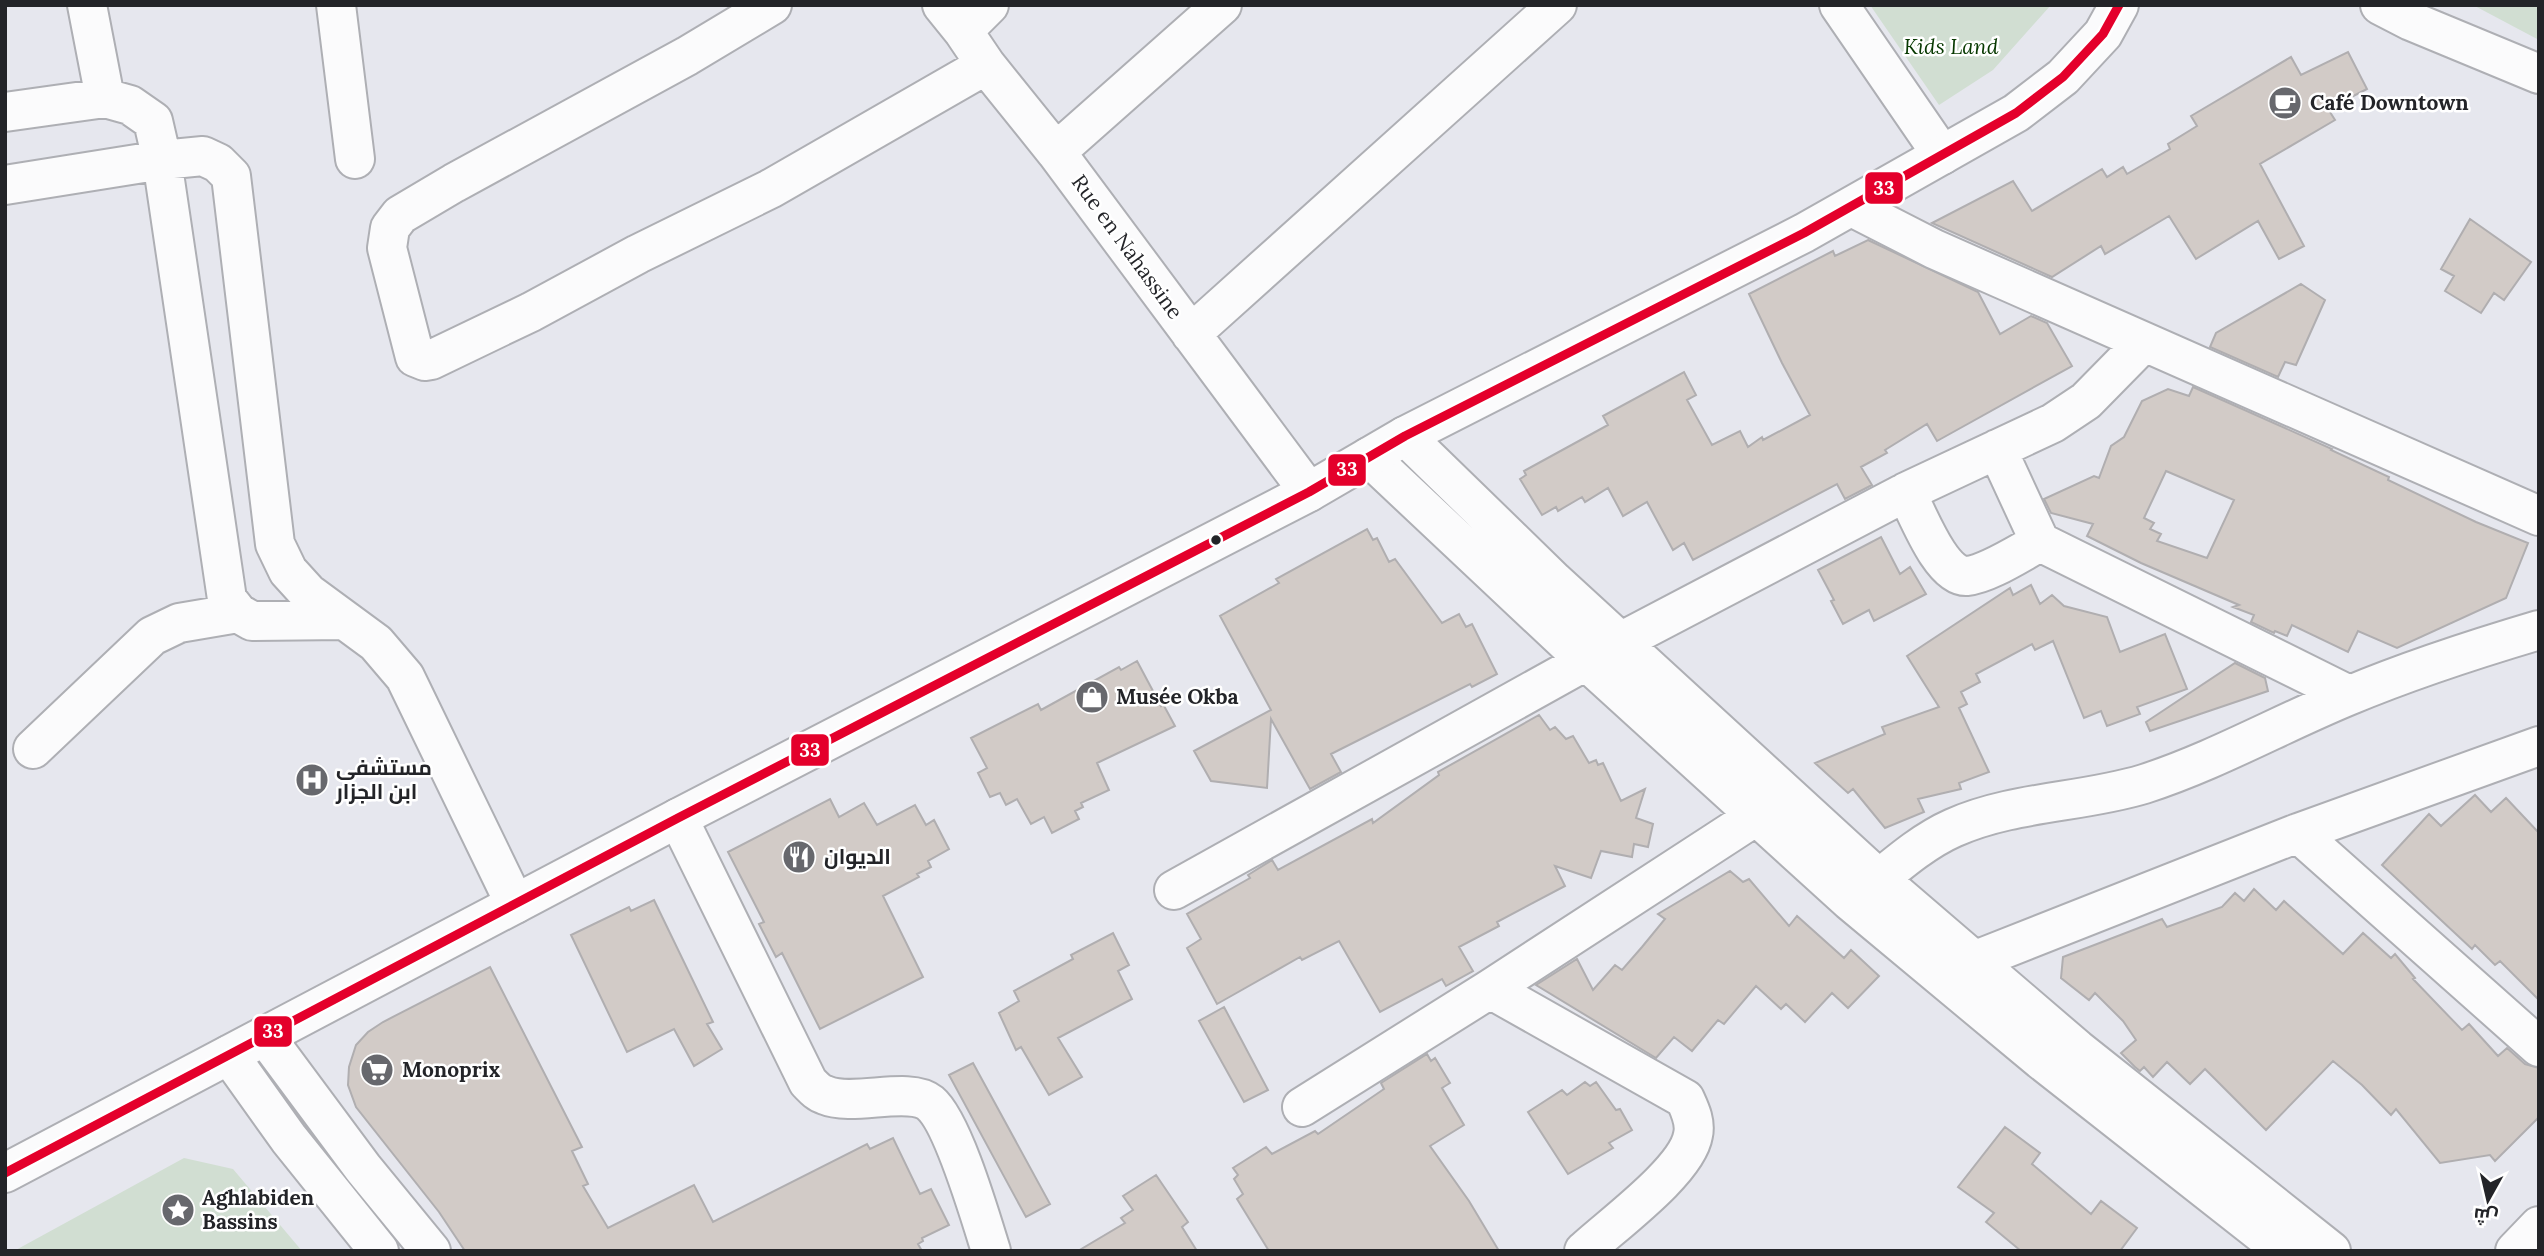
<svg xmlns="http://www.w3.org/2000/svg" width="2544" height="1256" font-family="Lora,Cairo,serif">
  <style>
    .green { fill: #d1ded2 }
    .building { fill: #d2cbc7; stroke: #b0aeb0; stroke-width: 2; fill-rule: evenodd }
    .lines { fill: none; stroke-linecap: round; stroke-linejoin: round }
    .minor-casing { stroke: #aeafb4; stroke-width: 42 }
    .major-casing { stroke: #aeafb4; stroke-width: 42 }
    .minor { stroke: #fbfbfc; stroke-width: 38 }
    .major { stroke: #fbfbfc; stroke-width: 38 }
    .bus-1-casing { stroke: #fff; stroke-width: 14 }
    .bus-1 { stroke: #e4002b; stroke-width: 9 }
    .bus-dot { fill: #232428; stroke: #fff; stroke-width: 2.5 }
    .labels { text-anchor: middle; stroke-width: 5; stroke-linejoin: round; paint-order: stroke }
    .park-label { font-size: 21px; font-style: italic; fill: #073901; stroke: #fff }
    .poi-label { font-size: 21px; font-weight: bold; fill: #232428; stroke: #fff; text-anchor: start }
    .street-label { font-size: 21px; fill: #232428; stroke: #fff }
    .line-badge { stroke: #fff; stroke-width: 2.5 }
    .badge-label { font-size: 19px; text-anchor: middle; font-weight: bold; fill: #fff }
  </style>
  <rect width="100%" height="100%" fill="#e6e7ee"/>
  <path class="green" d="M1870,5H2051L1993,70L1939,105Z
    M2473,5H2539V40Z
    M184,1158L233,1169L302,1251H14Z"/>
  <path class="building" d="M2348,52L2367,89L2328,109L2335,120L2260,164L2304,246L2279,259L2258,221L2196,259L2169,216L2105,254L2101,246L2052,277L1932,223L2013,181L2032,211L2102,169L2107,177L2123,167L2127,174L2170,149L2168,144L2197,126L2191,116L2291,57L2301,75Z
    M2470,219L2531,262L2504,300L2494,293L2481,313L2445,291L2454,276L2441,269Z
    M1868,240L1978,292L2000,334L2031,316L2047,323L2072,366L1937,441L1927,424L1885,450L1887,453L1861,467L1872,485L1845,499L1837,484L1693,560L1684,543L1673,550L1647,502L1623,516L1608,488L1585,502L1582,497L1558,511L1556,507L1542,515L1520,479L1526,475L1524,471L1608,425L1603,416L1684,372L1696,395L1687,400L1712,445L1740,431L1748,447L1762,437L1763,440L1810,415L1782,363L1749,294L1833,251L1835,256Z
    M2301,284L2325,300L2296,365L2285,362L2278,377L2210,347L2216,333Z
    M2193,387L2332,449L2331,450L2389,477L2388,480L2476,522L2528,543L2506,598L2397,648L2358,631L2348,652L2292,625L2287,636L2275,631L2274,633L2251,622L2254,615L2233,607L2239,605L2141,563L2087,536L2093,524L2051,513L2044,499L2094,476L2099,478L2111,446L2124,437L2142,401L2168,389L2189,396ZM2166,471L2234,500L2207,558L2157,541L2161,534L2150,529L2154,523L2144,518Z
    M1367,529L1373,540L1377,538L1389,562L1395,559L1442,623L1459,614L1466,627L1472,624L1497,674L1472,687L1470,684L1331,754L1341,772L1310,789L1271,719L1267,788L1211,781L1194,751L1271,710L1220,616L1279,583L1276,579Z
    M1881,537L1900,574L1910,567L1926,594L1874,621L1869,610L1843,624L1831,601L1834,600L1818,570Z
    M2031,585L2040,604L2052,595L2064,606L2107,617L2120,652L2165,634L2187,689L2137,707L2140,714L2107,726L2101,711L2084,718L2053,641L2035,650L2032,644L1976,674L1980,682L1961,692L1967,704L1959,708L1989,772L1959,783L1961,789L1918,799L1924,812L1885,828L1853,789L1848,793L1815,763L1885,734L1882,727L1939,707L1907,656L2010,588L2013,595Z
    M1137,661L1161,706L1163,704L1175,726L1097,763L1109,790L1081,803L1083,807L1075,811L1079,819L1052,833L1044,817L1031,824L1017,799L1006,805L1000,793L990,797L978,773L987,768L971,738L1038,704L1041,710L1119,667L1121,670Z
    M2235,663L2265,678L2268,691L2150,731L2146,722Z
    M1539,715L1550,730L1555,727L1566,739L1573,736L1589,763L1596,760L1598,765L1603,763L1621,801L1645,789L1636,818L1653,824L1648,847L1634,844L1632,857L1601,851L1591,878L1555,866L1565,886L1497,922L1499,926L1459,947L1473,971L1446,986L1442,979L1380,1012L1339,941L1302,960L1300,957L1217,1004L1187,948L1201,939L1187,914L1250,878L1248,875L1272,860L1278,870L1372,819L1373,823L1439,775L1438,772Z
    M2475,795L2491,812L2506,798L2539,833V1000L2500,961L2495,965L2475,945L2472,949L2382,865L2429,814L2441,826Z
    M830,799L839,817L864,803L877,825L915,805L926,825L934,820L949,849L928,861L931,867L917,874L919,877L883,896L923,977L820,1029L782,953L776,957L759,924L764,922L728,852Z
    M1730,871L1743,882L1749,879L1789,926L1797,916L1844,958L1851,950L1879,976L1848,1008L1832,993L1805,1022L1786,1004L1781,1009L1756,986L1724,1024L1718,1020L1692,1051L1674,1037L1656,1058L1536,985L1577,959L1593,990L1615,965L1622,970L1642,947L1665,919L1658,914Z
    M2254,889L2276,910L2284,901L2343,954L2363,933L2391,958L2395,954L2415,978L2413,979L2462,1030L2469,1024L2498,1056L2507,1048L2525,1064L2539,1068V1117L2495,1161L2490,1155L2440,1163L2396,1109L2391,1115L2362,1085L2333,1061L2266,1130L2205,1069L2190,1084L2167,1062L2153,1077L2144,1067L2140,1071L2135,1067L2121,1053L2136,1040L2123,1021L2095,993L2089,1000L2061,978L2063,957L2162,919L2167,927L2222,907L2235,893L2244,901Z
    M654,900L713,1022L707,1024L722,1049L694,1066L674,1029L627,1052L571,935L629,907L631,911Z
    M1113,933L1129,965L1118,971L1132,999L1058,1038L1082,1077L1049,1095L1021,1047L1016,1050L999,1013L1019,1001L1014,991L1073,959L1071,955Z
    M490,967L582,1147L572,1151L588,1184L583,1186L608,1228L694,1185L713,1222L867,1144L870,1149L893,1138L920,1194L931,1189L949,1225L922,1238L923,1241L918,1244L922,1251H465L439,1212L356,1107L348,1085L349,1067L356,1045L368,1032L383,1022Z
    M1224,1007L1268,1090L1244,1102L1199,1021Z
    M1427,1054L1431,1061L1435,1058L1450,1083L1442,1088L1464,1125L1430,1146L1469,1201L1499,1251H1269L1237,1199L1243,1194L1234,1179L1238,1175L1233,1168L1266,1147L1272,1154L1315,1131L1318,1134L1384,1089L1381,1083Z
    M973,1063L1050,1204L1026,1217L949,1075Z
    M1585,1082L1590,1086L1596,1082L1616,1110L1620,1109L1632,1130L1609,1143L1613,1148L1568,1174L1528,1112L1562,1090L1567,1095Z
    M2005,1127L2040,1153L2032,1164L2091,1214L2101,1201L2137,1228L2120,1251H2021L1986,1222L1994,1213L1958,1187Z
    M1156,1175L1188,1222L1182,1227L1197,1251H1078L1125,1223L1121,1218L1133,1210L1123,1196Z"/>
  <g class="lines">
    <defs>
      <path id="minor" d="M87,5L105,98
        M336,5L355,159
        M772,5L687,56L454,183L400,215L390,228L387,248L415,357L425,361L431,360L531,312L638,254L770,189L986,65
        M942,5L963,31L986,65L1056,152L1309,492
        M1839,5L1942,155
        M2380,5L2411,21L2539,74
        M963,31L989,5
        M5,112L105,98L130,105L153,121L162,160L227,599L238,613L252,621L344,620
        M1056,152L1222,5
        M5,185L162,160L203,156L218,163L231,176L275,544L288,571L308,593L376,643L405,677L515,904
        M1852,207L1934,249L2539,516
        M1191,334L1557,5
        M1405,436L1554,581L1879,879L2077,1049L2331,1251
        M1997,449L2040,542L2349,695
        M1369,457L1586,661L1850,901L2041,1060L2284,1251
        M1906,492C1917,512 1941,578 1967,576C1988,574 2021,552 2040,542
        M33,749L152,636L179,623L238,613
        M678,818L808,1082C813,1087 818,1093 825,1095C853,1107 909,1086 930,1103C953,1122 981,1219 991,1251
        M2298,833L2539,1047
        M1879,879C1902,860 1926,840 1953,828C2013,801 2082,803 2144,784C2215,761 2280,724 2348,696C2410,670 2475,649 2539,630
        M1174,890L1620,642L1906,492L2053,423L2086,401L2143,343
        M1959,975L1976,960L2298,833L2539,746
        M1490,989L1685,1099C1690,1110 1696,1122 1693,1135C1687,1171 1612,1225 1584,1251
        M265,1036L363,1168L431,1251
        M229,1055L289,1139L379,1251
        M1302,1107L1490,989L1756,816
        M2515,1251L2539,1226"/>
      <path id="major" d="M5,1173L678,818L1309,492L1405,436L1804,233L2016,113L2063,77L2103,34L2119,5"/>
    </defs>
    <use href="#minor" class="minor-casing"/>
    <use href="#major" class="major-casing"/>
    <use href="#minor" class="minor"/>
    <use href="#major" class="major"/>
    <defs>
      <path id="bus-1" d="M5,1173L678,818L1309,492L1405,436L1804,233L2016,113L2063,77L2103,34L2119,5"/>
    </defs>
    <use href="#bus-1" class="bus-1-casing"/>
    <use href="#bus-1" class="bus-1"/>
  </g>
  <defs>
    <symbol id="cafe-disc" viewBox="-11 -11 22 22"><circle r="9.5" fill="#67686d" stroke="#fff"/><path d="M-5.5-4.5H6V0H3Q3 3.5 0 3.5H-2.5Q-5.5 3.5-5.5 0ZM3-3.2v2h1.7v-2ZM-6 4.5H4V6H-6Z" fill="#fff"/></symbol>
    <symbol id="shop-disc" viewBox="-11 -11 22 22"><circle r="9.5" fill="#67686d" stroke="#fff"/><path d="M-5-2.5h2.3a2.7 3.5 0 0 1 5.4 0H5L5.5 6h-11ZM-1.5-2.5h3a1.5 2.3 0 0 0-3 0Z" fill="#fff"/></symbol>
    <symbol id="hospital-disc" viewBox="-11 -11 22 22"><circle r="9.5" fill="#67686d" stroke="#fff"/><path d="M-5-5h3v3.5h4V-5h3V5h-3V1.5h-4V5h-3Z" fill="#fff"/></symbol>
    <symbol id="restaurant-disc" viewBox="-11 -11 22 22"><circle r="9.5" fill="#67686d" stroke="#fff"/><path d="M-5-6h1v4h1v-4h1v4h1v-4h1v5L-1.5 .5V6h-2V.5L-5-1ZM5-6V6H3V1.5H1.5Q1.5-4 5-6Z" fill="#fff"/></symbol>
    <symbol id="supermarket-disc" viewBox="-11 -11 22 22"><circle r="9.5" fill="#67686d" stroke="#fff"/><path d="M-6-5.5h2.5l.6 2H6L4.5 2H-2.5L-4.4-4H-6ZM-1.5 3.2a1.3 1.3 0 1 0 .1 0ZM3 3.2a1.3 1.3 0 1 0 .1 0Z" fill="#fff"/></symbol>
    <symbol id="sight-disc" viewBox="-11 -11 22 22"><circle r="9.5" fill="#67686d" stroke="#fff"/><path d="M0-6L1.8-2.2L6-1.7L2.9 1.2L3.7 5.4L0 3.3L-3.7 5.4L-2.9 1.2L-6-1.7L-1.8-2.2Z" fill="#fff"/></symbol>
  </defs>
  <g fill-rule="evenodd">
    <use href="#cafe-disc" x="2266" y="84" width="38" height="38"/>
    <use href="#shop-disc" x="1073" y="678" width="38" height="38"/>
    <use href="#hospital-disc" x="293" y="761" width="38" height="38"/>
    <use href="#restaurant-disc" x="780" y="838" width="38" height="38"/>
    <use href="#supermarket-disc" x="358" y="1051" width="38" height="38"/>
    <use href="#sight-disc" x="159" y="1191" width="38" height="38"/>
  </g>
  <circle class="bus-dot" cx="1216" cy="540" r="6"/>
  <g class="labels">
    <g class="park-label">
      <text x="1951" y="54">Kids Land</text>
    </g>
    <g class="poi-label">
      <text x="2310" y="110">Café Downtown</text>
      <text x="1116" y="704">Musée Okba</text>
      <text x="336" y="775">مستشفى<tspan x="336" dy="24">ابن الجزار</tspan></text>
      <text x="824" y="864">الديوان</text>
      <text x="402" y="1077">Monoprix</text>
      <text x="202" y="1205">Aghlabiden<tspan x="202" dy="24">Bassins</tspan></text>
    </g>
    <g class="street-label">
      <text transform="translate(1127 247) rotate(54)" y="7">Rue en Nahassine</text>
    </g>
  </g>
  <g class="line-badge">
    <rect x="1864" y="171" width="40" height="34" rx="7" fill="#e4002b"/>
    <rect x="1327" y="453" width="40" height="34" rx="7" fill="#e4002b"/>
    <rect x="790" y="733" width="40" height="34" rx="7" fill="#e4002b"/>
    <rect x="253" y="1015" width="40" height="33" rx="7" fill="#e4002b"/>
  </g>
  <g class="badge-label">
    <text x="1884" y="195">33</text>
    <text x="1347" y="476">33</text>
    <text x="810" y="757">33</text>
    <text x="273" y="1038">33</text>
  </g>
  <rect width="2544" height="1256" fill="none" stroke="#232428" stroke-width="14"/>
  <g transform="translate(2488 1200) rotate(188)" stroke="#ffffff" stroke-width="5" paint-order="stroke">
  <path d="M0-5L12 26L0 18L-12 26Z" fill="#232428"/>
  <text y="-10" font-size="19" font-weight="bold" text-anchor="middle" fill="#232428">ش</text>
  </g>
</svg>
